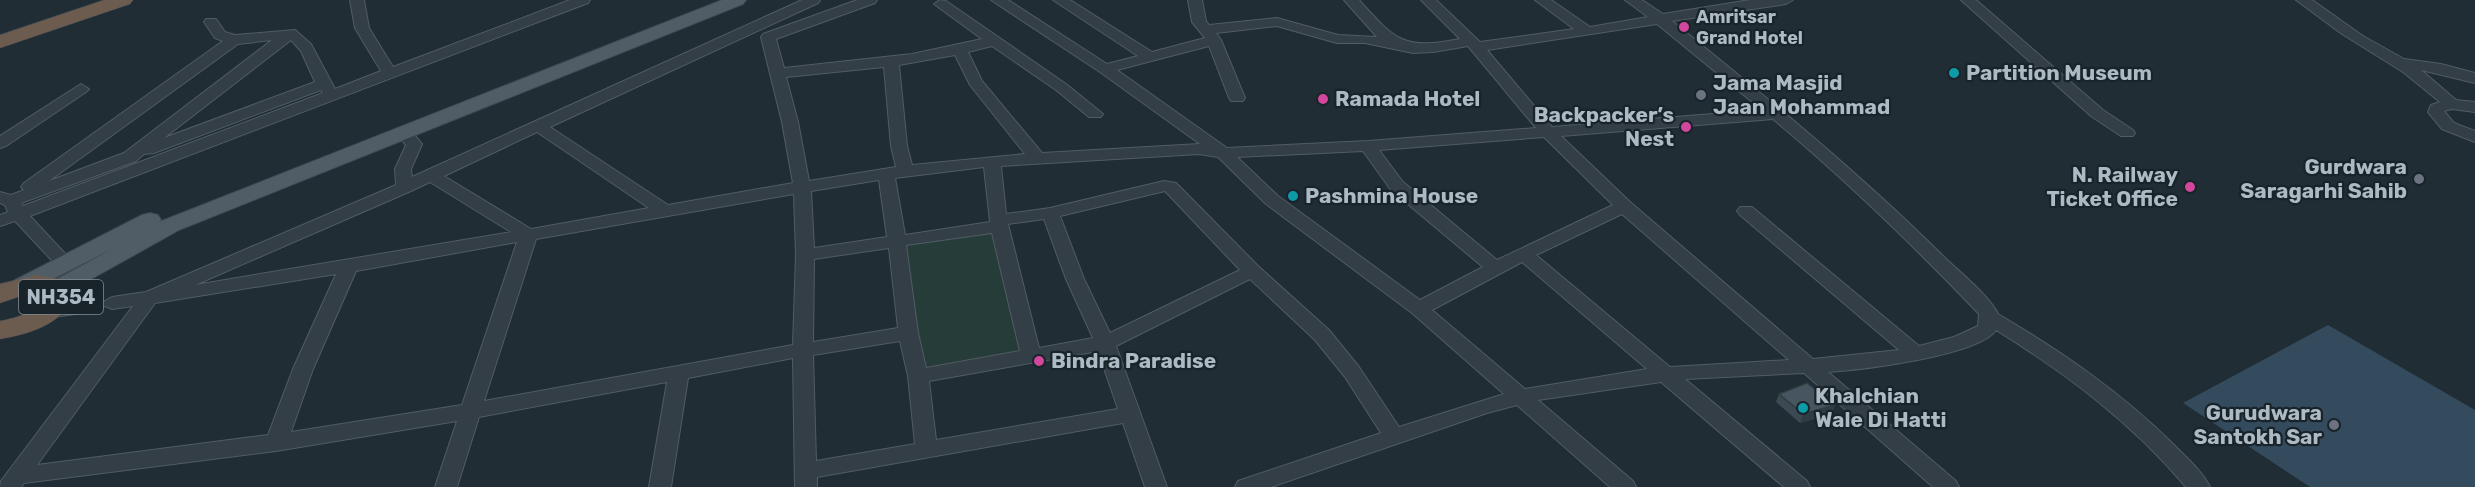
<svg xmlns="http://www.w3.org/2000/svg" width="2475" height="487" font-family="Rubik,sans-serif">
  <style>
    .green { fill: #263c38 }
    .water { fill: #334b5d }
    .lines { fill: none; stroke-linecap: round; stroke-linejoin: round }
    .minor-casing { stroke: #515c64; stroke-width: 2 }
    .major-casing { stroke: #3d4750; stroke-width: 2 }
    .highway-casing { stroke: #3e4950; stroke-width: 1 }
    .minor { fill: #333e46; fill-rule: evenodd }
    .major { fill: #515d66; fill-rule: evenodd }
    .highway { fill: #6c5c50; fill-rule: evenodd }
    .wall { fill: #3c4952 }
    .shaded-wall { fill: #313c42 }
    .building { fill: #46555f; stroke: #313c42; stroke-width: 1.5 }
    .hotel-dot { fill: #d1479c; stroke: #19232a; stroke-width: 2 }
    .culture-dot { fill: #0f9aa8; stroke: #19232a; stroke-width: 2 }
    .worship-dot { fill: #6b7280; stroke: #19232a; stroke-width: 2 }
    .labels { text-anchor: middle; stroke-width: 4.5; stroke-linejoin: round; paint-order: stroke }
    .far-poi-label { font-size: 18px; font-weight: bold; fill: #adb9c3; stroke: #19232a; text-anchor: start }
    .shield { fill: #19232a; stroke: #818c95; stroke-width: 1.5 }
    .shield-label { font-size: 20px; font-weight: bold; fill: #adb9c3 }
    .poi-label { font-size: 21px; font-weight: bold; fill: #adb9c3; stroke: #19232a; text-anchor: start }
  </style>
  <rect width="100%" height="100%" fill="#202d35"/>
  <path class="green" d="M997,229L1025,349L922,368L904,245Z"/>
  <path class="water" d="M2328,325L2475,410V487H2310L2183,403Z"/>
  <g class="lines">
    <defs>
      <path id="minor" d="M350,0H364L369,28L393,67L570,0H590L588,3L30,216L71,260L74,264L71,268H59L15,221L0,226V215L8,212L5,205L0,203V192L11,195L24,190L21,187L24,183L223,41L215,38L204,22L206,19H216L225,32L235,35L295,30L311,44L335,89L381,71L355,28ZM272,40L124,153L49,181L238,44ZM291,40L301,51L315,82L164,138ZM321,90L323,93L23,206L21,203L136,161L144,154L154,153Z
        M802,0H820L818,3L550,127L668,205L793,183L782,122L761,37L763,34L857,0H877L875,3L776,39L784,68L912,54L982,39L934,4L940,0L946,1L1066,84L1103,114L1101,117H1089L1056,90L992,46L968,52L982,81L1042,153L1200,144L1100,72L991,0H1008L1107,64L1138,56L1053,0H1070L1152,52L1205,38L1192,22L1188,0H1202L1206,21L1209,25L1277,18L1338,35L1377,37L1344,0H1359C1396,41 1403,50 1460,39L1421,0H1436L1480,42L1574,29L1535,0H1551L1590,27L1648,17L1625,0H1642L1663,14L1750,0H1793L1786,4L1672,21C1765,96 1857,171 1942,255C1958,271 1989,295 1998,314C2062,352 2122,393 2174,445C2187,458 2202,471 2210,487H2186C2132,423 2067,374 1996,330C1979,356 1860,370 1828,372L1956,481L1959,487H1933L1804,373L1685,379L1807,481L1810,487H1784L1661,382L1538,400L1633,481L1636,487H1610L1517,405L1487,413L1271,487H1235L1238,481L1381,433L1345,377L1315,340L1250,279L1116,346L1167,487H1145L1123,423L817,477V487H795L793,358L688,378L671,487H649L667,382L479,417L457,487H435L457,421L276,451L24,483L21,487H0L1,481L133,306L112,309L105,306L96,311L47,318L40,316L37,312L40,308L96,299L103,302L112,297L146,292L396,185L395,169L406,145L395,132L397,129H409L422,144L411,169L412,177ZM1657,24L1762,110L1552,127L1487,50ZM1277,26L1337,43H1365L1413,53L1433,52L1468,46L1536,128L1368,141L1227,148L1117,70L1209,46L1229,98L1231,101H1243L1245,98L1221,40L1216,33ZM955,55L970,85L1025,154L912,165L907,146L899,65ZM884,67L891,146L896,167L809,181L798,122L786,77ZM1773,119C1846,180 1914,246 1979,314L1978,326L1954,337L1919,346L1752,207H1740L1737,211L1740,215L1899,350L1813,359L1630,202L1561,136ZM537,132L649,208L531,229L444,176ZM1544,137L1613,205L1497,260L1403,182L1379,150ZM1363,151L1391,190L1483,267L1420,300L1278,196L1237,157ZM1199,154L1218,157L1266,204L1412,313L1504,394L1399,427L1359,367L1329,330L1259,267L1176,183L1164,181L1050,208L1006,214L1001,166ZM984,167L990,222L905,235L895,178ZM879,180L887,237L814,248L811,191ZM430,182L511,232L195,285L411,191ZM1165,191L1240,270L1110,333L1084,279L1060,216ZM794,194L796,255L793,345L484,401L536,239ZM1622,214L1789,360L1670,367L1536,255ZM1044,219L1066,279L1093,338L1039,348L1008,224ZM992,233L1020,351L926,368L918,333L906,245ZM517,242L462,405L291,432L313,369L356,271ZM889,248L898,328L813,342L814,259ZM1522,262L1647,369L1525,389L1432,310ZM336,274L293,369L268,435L37,465L155,303ZM900,341L908,376L915,444L816,461L813,355ZM1098,351L1118,409L936,440L929,381Z
        M1961,0H1976L2103,110L2133,130L2135,133L2133,136H2121L2091,116Z
        M2296,0H2312L2363,36L2404,59L2441,64L2475,73V83L2421,70L2456,100L2475,102V112L2452,109L2444,111L2454,123L2475,131V142L2442,129L2428,112L2431,105L2440,102L2403,72L2342,34Z
        M81,84L89,89L86,92L6,146L0,148V136Z"/>
      <path id="major" d="M722,0H746L743,4L179,230L68,292L60,294L52,292L48,287L52,282L114,248L31,290L23,292L15,290L11,285L15,280L142,215L150,213L158,215L161,220L159,222Z"/>
      <path id="highway" d="M104,0H133L130,4L0,48V35Z
        M37,275L69,281L75,296C61,325 29,334 0,339V321C17,318 39,311 48,296L47,292L30,293L0,303V284Z"/>
    </defs>
    <use href="#minor" class="minor-casing"/>
    <use href="#major" class="major-casing"/>
    <use href="#highway" class="highway-casing"/>
    <use href="#minor" class="minor"/>
    <use href="#major" class="major"/>
    <use href="#highway" class="highway"/>
  </g>
  <path class="wall" d="M1779,394L1835,405L1832,414L1800,423L1776,402Z"/>
  <path class="shaded-wall" d="M1835,405L1832,414L1800,423L1803,414Z"/>
  <path class="building" d="M1807,383L1835,405L1803,414L1779,394Z"/>
  <g class="hotel-dot">
    <circle cx="1684" cy="27" r="6"/>
    <circle cx="1323" cy="99" r="6"/>
    <circle cx="1686" cy="127" r="6"/>
    <circle cx="2190" cy="187" r="6"/>
    <circle cx="1039" cy="361" r="6"/>
  </g>
  <g class="culture-dot">
    <circle cx="1954" cy="73" r="6"/>
    <circle cx="1293" cy="196" r="6"/>
    <circle cx="1803" cy="408" r="6"/>
  </g>
  <g class="worship-dot">
    <circle cx="1701" cy="95" r="6"/>
    <circle cx="2419" cy="179" r="6"/>
    <circle cx="2334" cy="425" r="6"/>
  </g>
  <g class="labels">
    <g class="far-poi-label">
      <text x="1696" y="23">Amritsar<tspan x="1696" dy="21">Grand Hotel</tspan></text>
    </g>
    <rect class="shield" x="19" y="280" width="84" height="34" rx="4.5"/>
    <g class="shield-label">
      <text x="61" y="304">NH354</text>
    </g>
    <g class="poi-label">
      <text x="1966" y="80">Partition Museum</text>
      <text x="1713" y="90">Jama Masjid<tspan x="1713" dy="24">Jaan Mohammad</tspan></text>
      <text x="1335" y="106">Ramada Hotel</text>
      <text x="1674" y="122" text-anchor="end">Backpacker’s<tspan x="1674" dy="24">Nest</tspan></text>
      <text x="2407" y="174" text-anchor="end">Gurdwara<tspan x="2407" dy="24">Saragarhi Sahib</tspan></text>
      <text x="2178" y="182" text-anchor="end">N. Railway<tspan x="2178" dy="24">Ticket Office</tspan></text>
      <text x="1305" y="203">Pashmina House</text>
      <text x="1051" y="368">Bindra Paradise</text>
      <text x="1815" y="403">Khalchian<tspan x="1815" dy="24">Wale Di Hatti</tspan></text>
      <text x="2322" y="420" text-anchor="end">Gurudwara<tspan x="2322" dy="24">Santokh Sar</tspan></text>
    </g>
  </g>
</svg>
